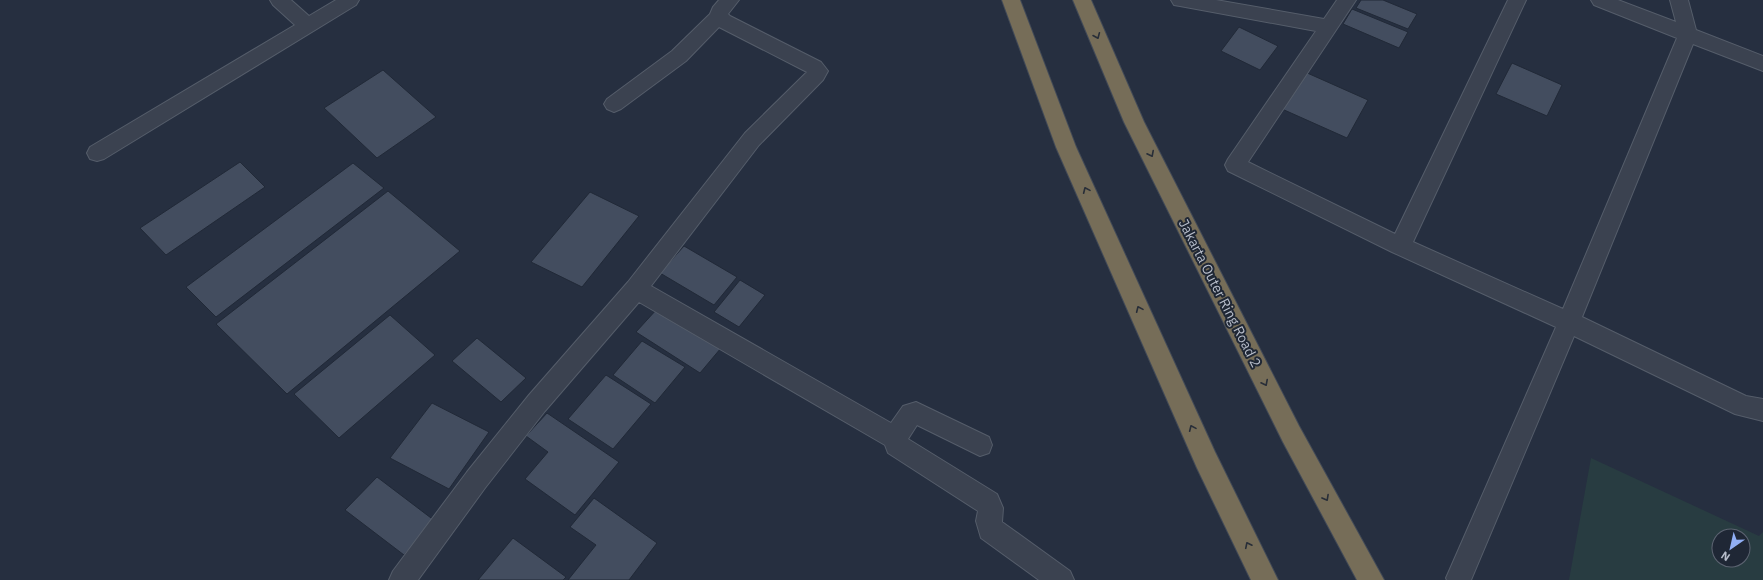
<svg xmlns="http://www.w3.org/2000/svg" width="1763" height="580" font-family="'IBM Plex Sans',sans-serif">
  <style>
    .green { fill: #283c41; fill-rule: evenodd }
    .building { fill: #434d5f; stroke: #212937 }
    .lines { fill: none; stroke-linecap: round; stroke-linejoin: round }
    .street-casing { stroke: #555d6a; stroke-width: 2 }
    .highway-casing { stroke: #424a57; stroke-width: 2 }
    .street { fill: #3b4250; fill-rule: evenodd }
    .highway { fill: #766d58; fill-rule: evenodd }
    .oneway { stroke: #282e38 }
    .labels { text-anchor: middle; stroke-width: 4; stroke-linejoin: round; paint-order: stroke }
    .street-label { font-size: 14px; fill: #b7bdca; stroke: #1f2735 }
  </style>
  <rect width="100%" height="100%" fill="#262f40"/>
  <path class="green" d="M1591,458L1759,536L1763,532V580H1569ZM1719,536H1743V560H1719Z"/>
  <path class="building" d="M1361,0H1383L1417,14L1408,29L1356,8Z
    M1352,9L1408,32L1399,48L1343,24Z
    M1239,27L1278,46L1260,70L1221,51Z
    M1512,63L1562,85L1547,116L1496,94Z
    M383,70L436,117L377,158L324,108Z
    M1305,72L1368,100L1347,138L1282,109Z
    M240,162L265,187L166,255L140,228Z
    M353,163L384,188L216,317L186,287Z
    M388,191L460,251L287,394L216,324Z
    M590,192L639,216L582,287L531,262Z
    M684,246L737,277L714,305L660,273Z
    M740,280L765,295L739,327L714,312Z
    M657,309L721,348L700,373L636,332Z
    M390,315L435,355L339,438L294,394Z
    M477,338L526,378L501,402L452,361Z
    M642,341L685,367L655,403L613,375Z
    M606,375L651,404L613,449L568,419Z
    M432,403L489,432L449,489L390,458Z
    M547,413L619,462L575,515L525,479L548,452L526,436Z
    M377,477L435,521L404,555L345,510Z
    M594,498L657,543L629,580H568L596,545L570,527Z
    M513,538L566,577L563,580H478Z"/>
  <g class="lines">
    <defs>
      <path id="street" d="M270,0H291L309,16L336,0H359L356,5L104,159L97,161L90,159L87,153L90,147L295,25L273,5Z
        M719,0H739L728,14L730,16L821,62L828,71L823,80L759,145L651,286L891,423L903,406L916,402L989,437L992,445L989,453L980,456L917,425L908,439L997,494L1003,508L1002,522L1070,571L1074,580H1039L981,538L976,521L978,511L888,453L885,445L639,302L545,411L485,488L418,580H389L393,571L467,472L529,395L628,282L745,133L807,72L719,27L686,61L621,109L614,112L607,109L604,104L607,99L672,51L710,14L713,7Z
        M1171,0H1216L1324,19L1337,0H1356L1248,162L1395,234L1508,0H1526L1413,242L1563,309L1677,38L1594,5L1591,0H1618L1676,22L1670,0H1688L1696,30L1763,56V71L1693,44L1582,317L1746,396L1763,399V421L1735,414L1574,336L1471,580H1447L1446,578L1450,569L1556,327L1392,252L1228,171L1225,165L1228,159L1316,31L1180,6L1174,5Z"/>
      <path id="highway" d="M1002,0H1020L1076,147L1215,452L1278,580H1251L1197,468L1056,147Z
        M1073,0H1091L1144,122L1299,426L1384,580H1357L1283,442L1124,122Z"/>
    </defs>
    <use href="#street" class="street-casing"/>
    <use href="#highway" class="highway-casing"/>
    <use href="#street" class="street"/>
    <use href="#highway" class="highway"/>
  </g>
  <defs><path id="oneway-chevron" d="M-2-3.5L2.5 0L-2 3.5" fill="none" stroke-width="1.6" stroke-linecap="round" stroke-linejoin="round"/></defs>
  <g class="oneway">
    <use href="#oneway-chevron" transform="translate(1097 36) rotate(67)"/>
    <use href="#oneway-chevron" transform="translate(1151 154) rotate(63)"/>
    <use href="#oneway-chevron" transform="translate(1086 190) rotate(-114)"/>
    <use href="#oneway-chevron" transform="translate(1139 309) rotate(-114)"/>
    <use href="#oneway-chevron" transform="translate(1265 383) rotate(63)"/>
    <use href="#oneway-chevron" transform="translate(1192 428) rotate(-114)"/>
    <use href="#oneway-chevron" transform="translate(1326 498) rotate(61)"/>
    <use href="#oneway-chevron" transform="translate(1248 545) rotate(-116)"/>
  </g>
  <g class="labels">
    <g class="street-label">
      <text transform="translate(1220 293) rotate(63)" y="5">Jakarta Outer Ring Road 2</text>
    </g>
  </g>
  <g transform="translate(1731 548) rotate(214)"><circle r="19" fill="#1f2735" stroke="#5c6371"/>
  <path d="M0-3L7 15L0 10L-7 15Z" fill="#91aff5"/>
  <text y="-6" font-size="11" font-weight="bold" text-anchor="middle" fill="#b7bdca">N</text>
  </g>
</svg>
